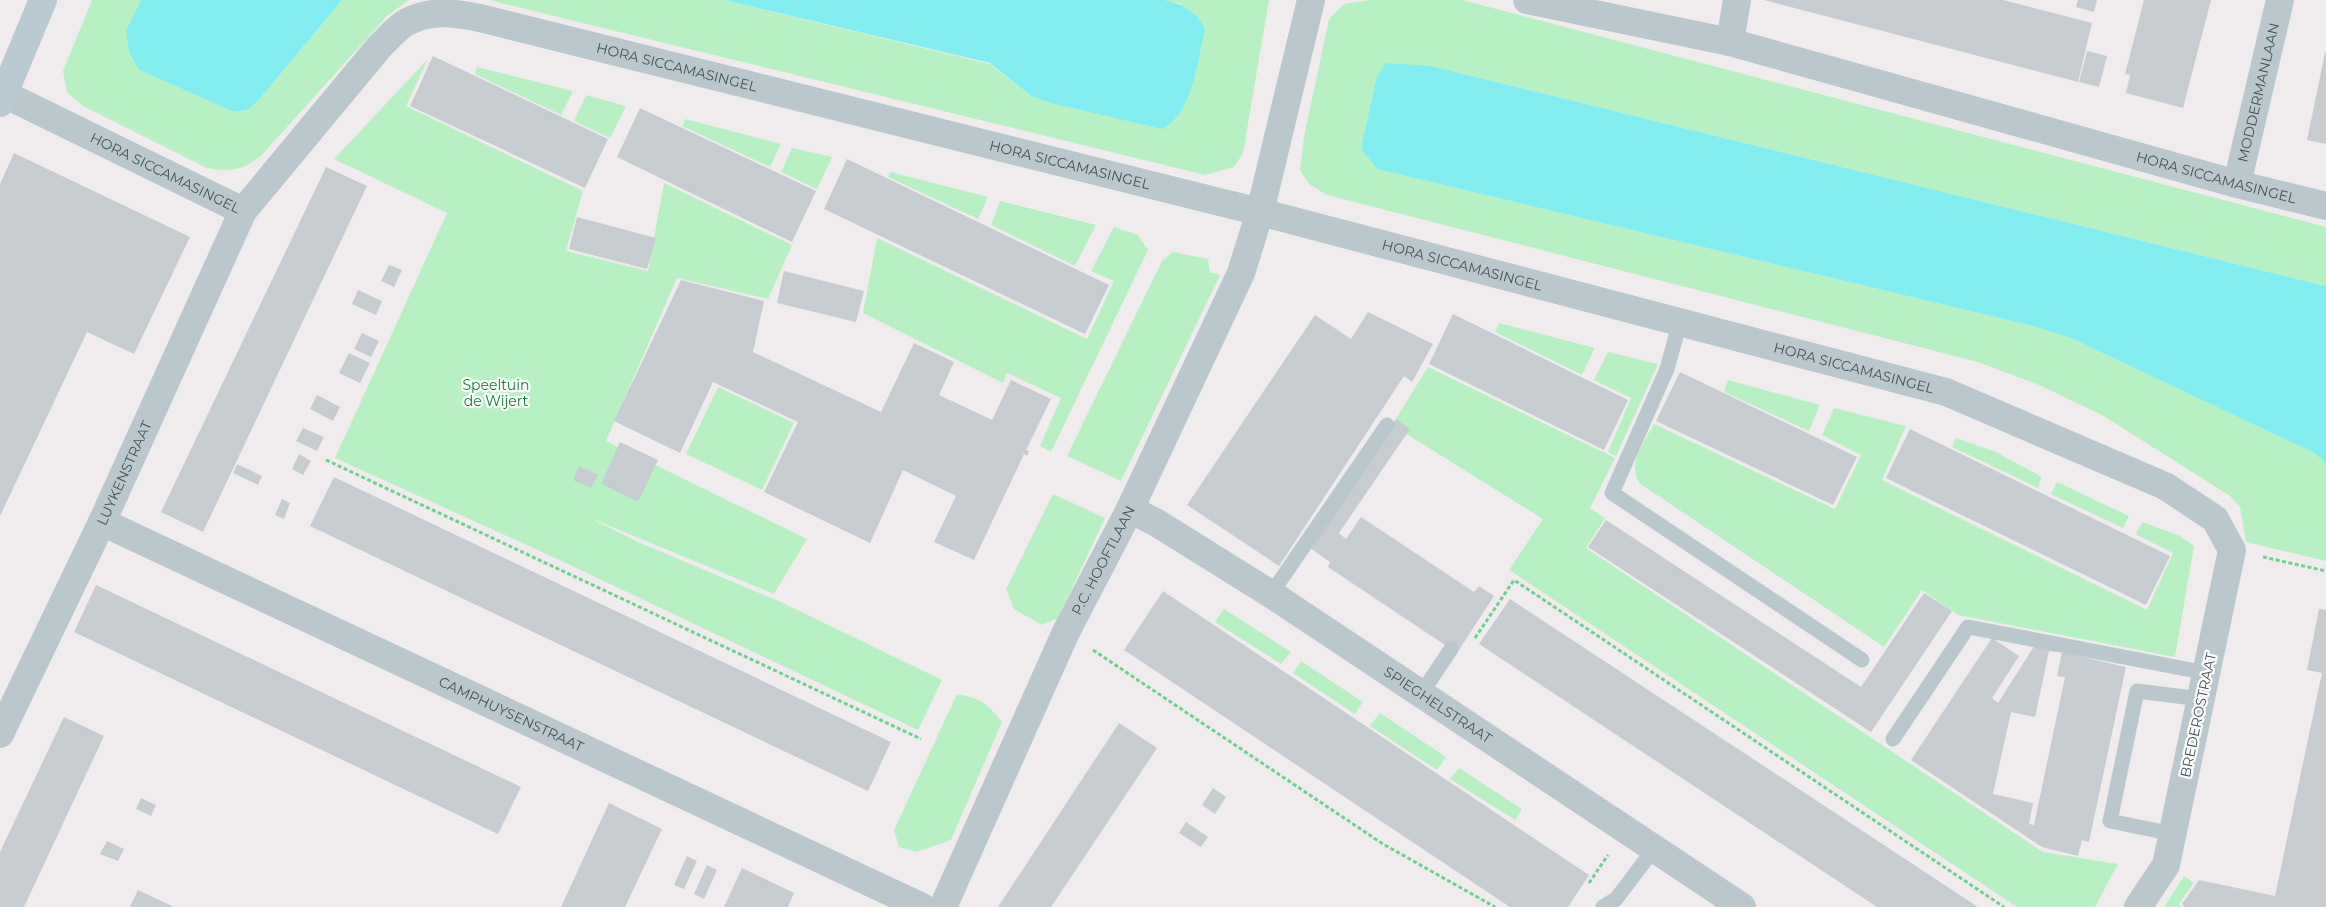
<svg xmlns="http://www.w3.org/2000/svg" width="2326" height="907" font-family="Montserrat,sans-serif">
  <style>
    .green { fill: #b7f1c3 }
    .water { fill: #82edf1 }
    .building { fill: #c6ccd0 }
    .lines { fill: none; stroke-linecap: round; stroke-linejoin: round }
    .path { stroke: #6ed18e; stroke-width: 3; stroke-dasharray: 4 2.5; stroke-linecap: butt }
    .lane { stroke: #bac8cd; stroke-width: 15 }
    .street { stroke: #bac8cd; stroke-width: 28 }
    .secondary { stroke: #b9cad2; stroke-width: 28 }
    .labels { text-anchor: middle; stroke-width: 4.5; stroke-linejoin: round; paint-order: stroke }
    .street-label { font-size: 14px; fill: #44545b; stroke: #fff }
    .park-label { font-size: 14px; fill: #118035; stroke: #fff }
  </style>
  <rect width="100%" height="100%" fill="#f0eced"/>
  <path class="green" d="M92,0H141L127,31L139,70L234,112L250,109L262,96L342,0H409L388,15L261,156C240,171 231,172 207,168L83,106L67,92L63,71Z
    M489,0H724L990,64L1031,96L1182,4L1165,0H1269L1243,153L1234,167L1205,175Z
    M1370,0H1462L2326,227V286L1431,66L1361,149L1377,169L2033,326L2073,339L2314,453L2326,463V561L2246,542L2240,507L2230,496L2102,415L2039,385L1978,362L1327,195L1309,184L1300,170L1304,137L1329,19L1344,4Z
    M428,59L406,106L583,191L566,251L648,271L664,183L792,245L768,299L677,278L606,441L807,539L774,594L588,517L638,542L783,603L942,680L918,730L553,557L335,458L447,213L334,159Z
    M477,67L573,91L561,115L475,74Z
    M586,95L626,106L610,138L574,121Z
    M685,119L781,144L770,167L682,126Z
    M792,148L832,157L817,189L781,172Z
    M891,172L988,197L978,219L888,177Z
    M1000,201L1096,225L1075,266L991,225Z
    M1114,227L1138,235L1148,250L1051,452L1040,446L1061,398L1007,373L1003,383L863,313L877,238L1087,339L1114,281L1091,271Z
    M1173,252L1208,259L1210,272L1220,275L1121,481L1067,456L1162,261Z
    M1499,323L1595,348L1582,375L1495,332Z
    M1608,352L1658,364L1616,456L1608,452L1631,398L1594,380Z
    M1428,367L1615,458L1590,508L1605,518L1586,548L2043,852L2118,864L2095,907H2017L1509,570L1543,519L1392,425Z
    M1728,380L1820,405L1809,431L1724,392Z
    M718,387L794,423L762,490L686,454Z
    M1834,408L1906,426L1882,480L2147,610L2173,553L2135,534L2143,522L2180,536L2194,546L2175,657L1958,615L1922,590L1884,647L1639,483C1628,460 1643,445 1654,424L1835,509L1861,455L1822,435Z
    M1956,438L1996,452L2042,477L2038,488L1952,447Z
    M2057,482L2129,516L2123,528L2051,494Z
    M1053,494L1105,518L1058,618L1042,625L1014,609L1006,589Z
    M1224,609L1291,652L1281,664L1215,622Z
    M1301,661L1363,702L1355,714L1293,673Z
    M957,694C980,698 988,704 1002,722L951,840L917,852L899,847L894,830Z
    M1380,713L1446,757L1437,770L1370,726Z
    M1459,768L1522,809L1515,820L1450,779Z
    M2184,876L2194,883L2179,904L2182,907H2164Z"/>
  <path class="water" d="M141,0H342L262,96L250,109L234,112L139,70L129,52L126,31Z
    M724,0H1165C1183,4 1196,11 1205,29C1197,61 1194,112 1162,129L1051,103L1031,96L990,63Z
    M1386,63L1431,66L2326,286V463L2314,453L2073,339L2033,326L1377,169L1361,149L1377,76Z"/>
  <path class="building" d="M1764,0H2003L2092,23L2078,82Z
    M2078,0H2097L2094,12L2076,7Z
    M2144,0H2211L2183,108L2126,93L2130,75L2125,74Z
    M2087,51L2107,56L2099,87L2079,82Z
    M2325,53H2326V144L2307,140Z
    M433,56L608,139L585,188L410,106Z
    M640,108L816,191L792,242L617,157Z
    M14,153L190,237L134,354L87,332L0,516V184Z
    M847,159L1109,285L1085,334L824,209Z
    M326,167L367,186L203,532L161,512Z
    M577,217L656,238L647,269L569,249Z
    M389,265L402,270L394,287L381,281Z
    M784,271L864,291L856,322L777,303Z
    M681,280L764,301L753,352L881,412L914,343L954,362L939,395L992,420L1011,380L1051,399L1026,450L1029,451L1027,456L1024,454L974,560L934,542L956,496L903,470L870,543L764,492L798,422L713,382L680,453L614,421Z
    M358,290L382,301L376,315L352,304Z
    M1368,312L1433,344L1412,382L1404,376L1279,566L1187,505L1315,315L1351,339Z
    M1453,314L1628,400L1604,450L1429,364Z
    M362,333L379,341L371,357L354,349Z
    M349,353L370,363L360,383L339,373Z
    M1680,372L1857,457L1833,505L1656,421Z
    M317,395L340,407L333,421L310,409Z
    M1396,419L1410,429L1339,533L1346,539L1361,517L1474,592L1479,586L1494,596L1457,653L1328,567L1330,562L1310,548Z
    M303,428L324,437L317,451L296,441Z
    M1910,429L2170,556L2146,605L1886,478Z
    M620,442L658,460L638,502L601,484Z
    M299,454L311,461L303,475L292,469Z
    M237,464L262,476L258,485L233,473Z
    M579,466L598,475L591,488L573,480Z
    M334,477L891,742L868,791L310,526Z
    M282,499L290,503L284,519L275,515Z
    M1606,520L1861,687L1924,593L1952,611L1871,732L1588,547Z
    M96,585L521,787L498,834L74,632Z
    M1163,591L1589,875L1568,907H1510L1124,650Z
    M1510,599L1893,851L1978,907H1877L1479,644Z
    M2319,609L2326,610V907H2186L2182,904L2199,880L2275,896L2322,673L2307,670Z
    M1992,638L2019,656L1992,698L1998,703L2035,645L2056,650V652L2049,651L2035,717L2011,712L1993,794L2033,803L2029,824L2034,825L2065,677L2057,676L2062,652L2126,667L2089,842L2082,840L2078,856L2042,847L1911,760Z
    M64,717L104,736L24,907H0V852Z
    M1119,723L1157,748L1051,907H998Z
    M1213,788L1226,797L1215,814L1202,805Z
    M141,798L156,805L151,816L136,809Z
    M609,803L662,829L625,907H561Z
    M1186,822L1208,837L1201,847L1179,833Z
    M107,841L124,849L118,861L100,854Z
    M687,856L697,861L684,889L674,885Z
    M707,865L717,870L704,899L694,894Z
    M742,868L794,893L788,907H724Z
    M138,890L174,907H130Z"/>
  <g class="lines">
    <path class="path" d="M326,460L921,739
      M2263,557L2326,571
      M1475,638L1514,580L2004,907
      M1093,650L1383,844L1495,907
      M1589,883L1608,855"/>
    <path class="lane" d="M1680,322L1667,369L1612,493L1862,660
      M1271,594L1387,425
      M1421,694L1451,649
      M1893,739L1968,627L2207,673
      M2173,834L2110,821L2137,691L2201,699
      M1603,907L1616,899L1654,849"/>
    <g class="street">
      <path id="s1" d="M1527,0L1730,42L2237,184L2326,206"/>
      <path d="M1730,42L1737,0"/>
      <path id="s2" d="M0,92L243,211"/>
      <path id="s3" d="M2237,184L2280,0"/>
      <path id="s4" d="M1130,509L1157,523L1271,594L1742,907"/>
      <path id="s5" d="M102,522L922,907"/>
      <path id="s6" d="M0,734L102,522L243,211L380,46C388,39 397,27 407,22C432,9 457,13 484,19L1260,212L1946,392L2165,486L2215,519L2232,550L2166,865L2138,907"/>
      <path id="s7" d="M943,907L1066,632L1130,509L1241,273L1260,212L1311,0"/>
    </g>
    <path class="secondary" d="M0,103L43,0"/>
  </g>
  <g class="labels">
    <g class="street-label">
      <text dy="5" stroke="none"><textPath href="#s6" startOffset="1105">HORA SICCAMASINGEL</textPath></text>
      <text dy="5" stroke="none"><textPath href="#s3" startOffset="94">MODDERMANLAAN</textPath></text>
      <text dy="5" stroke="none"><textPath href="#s6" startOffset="1510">HORA SICCAMASINGEL</textPath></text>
      <text dy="5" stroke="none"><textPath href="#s2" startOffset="184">HORA SICCAMASINGEL</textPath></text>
      <text dy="5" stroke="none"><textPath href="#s1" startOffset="712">HORA SICCAMASINGEL</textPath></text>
      <text dy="5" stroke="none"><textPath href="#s6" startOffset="1915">HORA SICCAMASINGEL</textPath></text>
      <text dy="5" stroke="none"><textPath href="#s6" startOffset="2320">HORA SICCAMASINGEL</textPath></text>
      <text dy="5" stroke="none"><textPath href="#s6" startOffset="289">LUYKENSTRAAT</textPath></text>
      <text dy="5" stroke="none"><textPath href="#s7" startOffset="382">P.C. HOOFTLAAN</textPath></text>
      <text dy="5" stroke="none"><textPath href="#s4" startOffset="365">SPIEGHELSTRAAT</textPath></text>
      <text dy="5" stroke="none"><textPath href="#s5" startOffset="452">CAMPHUYSENSTRAAT</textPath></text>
      <text transform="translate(2198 715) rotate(-78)" y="5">BREDEROSTRAAT</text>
    </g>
    <g class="park-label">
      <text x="496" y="390">Speeltuin<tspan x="496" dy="16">de Wijert</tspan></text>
    </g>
  </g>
</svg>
